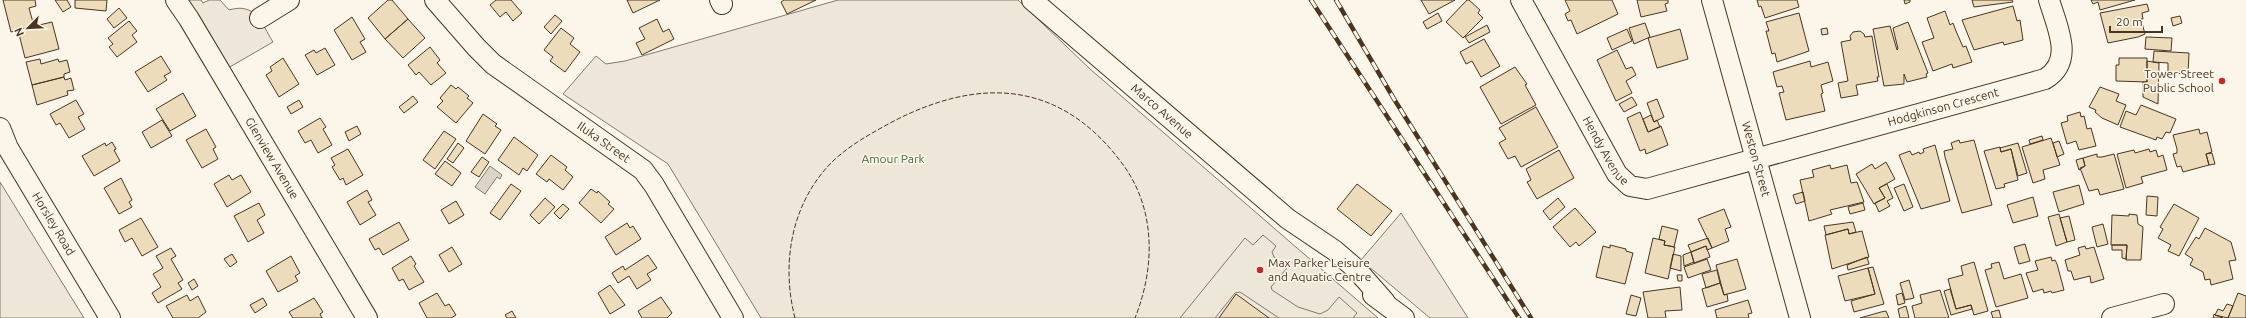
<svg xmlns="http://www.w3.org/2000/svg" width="2246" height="318" font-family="Ubuntu,sans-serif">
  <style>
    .green { fill: #ede6d9; stroke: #887966 }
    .parking { fill: #ede7d9; stroke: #887966 }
    .water { fill: #dcd4c6; stroke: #887966 }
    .building { fill: #ecdcbc; stroke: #4a3520 }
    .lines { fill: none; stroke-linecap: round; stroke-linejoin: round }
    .minor-casing { stroke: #4a3520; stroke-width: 22 }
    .minor { stroke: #fbf6e9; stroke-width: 20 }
    .rail-casing { stroke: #4a3520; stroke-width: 4.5 }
    .rail { stroke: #fbf6e9; stroke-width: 3; stroke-dasharray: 9; stroke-linecap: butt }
    .fence { stroke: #4a3520; stroke-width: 1; stroke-dasharray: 5 2; stroke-linecap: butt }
    .poi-dot { fill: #c62828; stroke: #fbf6e9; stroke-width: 1.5 }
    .labels { text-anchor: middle; stroke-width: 3; stroke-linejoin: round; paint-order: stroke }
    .poi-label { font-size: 12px; fill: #4a3520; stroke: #fbf6e9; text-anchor: end }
    .street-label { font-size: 12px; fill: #4a3520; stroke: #fbf6e9 }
    .park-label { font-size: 12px; fill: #436837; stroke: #fbf6e9 }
  </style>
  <rect width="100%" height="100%" fill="#fbf6e9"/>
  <path class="green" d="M186,0H201L203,3L209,0H220L229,10C256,2 261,23 273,42L228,68Z
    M838,0H1018L1090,69L1378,318H761L668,164L563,94L596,56L606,64L625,61Z
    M0,182L84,318H0Z
    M1401,213L1468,318H1430L1361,260Z"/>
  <path class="parking" d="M1263,235L1276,246L1272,252L1274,257L1287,268L1271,287L1272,290L1298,307L1320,314L1328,310L1339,297L1357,313L1353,318H1279L1240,292L1235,293L1215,318H1180L1245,238L1253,245Z"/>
  <path class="water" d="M490,166L502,175L500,179L497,177L485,194L475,187Z"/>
  <path class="building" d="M3,0H35L36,6L29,8L34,26L11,32Z
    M55,0H67L71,7L63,12Z
    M75,0H107L106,11L75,8Z
    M388,0H392L408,19L385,39L368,18Z
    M496,0H511L522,13L513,21L506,12L500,17L490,5Z
    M627,0H660L633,13Z
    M784,0H816L787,14L781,2Z
    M1421,0H1455L1429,14Z
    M1467,0H1469L1480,10L1478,13L1483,18L1463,38L1446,22Z
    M1565,0H1612L1618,14L1577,34L1571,20L1568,21L1565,14L1570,11Z
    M1637,0H1668V3L1665,4L1667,11L1641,17Z
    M1757,0H1797L1799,7L1765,18L1761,6L1759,7Z
    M1904,0H1910V2L1905,4Z
    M1972,0H2012L2013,2L1974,7Z
    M2091,0H2135L2100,10L2098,2L2093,4Z
    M2147,4L2149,11L2142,13L2143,19H2141L2145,34L2138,37L2108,43L2100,13Z
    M2013,6L2017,21L2020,20L2023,40L2004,45L2003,42L1974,50L1962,20Z
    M119,8L127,18L114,28L107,19Z
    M1945,11L1950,25L1953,23L1956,31L1963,47L1966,46L1972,62L1953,68L1952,64L1933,71L1922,42L1934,38L1927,18Z
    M1438,13L1442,21L1427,29L1423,22Z
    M1799,13L1809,51L1777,62L1775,53L1772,54L1766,31H1769L1766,22Z
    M555,15L562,21L551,34L544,27Z
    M2180,16L2182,23L2173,26L2171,18Z
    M352,17L365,39L360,42L366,52L352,60L334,30Z
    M408,19L425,38L403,58L385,39Z
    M657,19L663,32L669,29L674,39L642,55L636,43L645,39L639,28Z
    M129,21L137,31L132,35L137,42L117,57L109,47L113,44L108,38Z
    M52,22L59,49L25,58L18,30Z
    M1908,22L1928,73L1926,74L1927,77L1907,82L1904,74V84L1884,86L1873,29L1890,26L1897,50L1898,49L1893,28Z
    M1645,23L1650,37L1634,44L1629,28Z
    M1487,25L1490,32L1469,43L1465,37Z
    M561,28L574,38L570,44L580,52L565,72L550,61L553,57L544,50Z
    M1827,28L1828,34L1822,35L1821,29Z
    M1627,29L1632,41L1612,50L1607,38Z
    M1680,29L1688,59L1657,68L1648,38Z
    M1860,31L1864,34L1865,37L1872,36L1879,77H1877L1878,81L1856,85L1858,95L1841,98L1838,83L1848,81L1841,42L1851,40L1850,36L1853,32Z
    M2146,37L2172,38L2171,51L2145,49Z
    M1484,39L1500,66L1481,77L1472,61L1466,64L1460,52Z
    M430,47L440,60L437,63L446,73L431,85L419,72L416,75L408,65Z
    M325,48L335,65L317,75L305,55L314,50L316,53Z
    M1617,50L1626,69L1632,67L1636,75L1626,81L1632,93L1616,101L1597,60Z
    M2154,51L2189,53L2188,74L2168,73V63L2153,62Z
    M161,56L171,72L164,76L167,80L148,92L135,72Z
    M283,58L299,84L279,97L266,75L272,71L270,67Z
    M2119,58H2147V82L2116,81V65H2119Z
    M40,59L41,64L58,59L59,62L67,60L70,72L64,74V77L32,85L26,62Z
    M1810,61L1811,67L1828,62L1833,81L1821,85L1823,93L1821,94L1825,111L1786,120L1779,93L1784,92L1782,86L1777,87L1773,72Z
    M2147,61L2159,63L2158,104L2143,97V82H2147Z
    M1515,67L1527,84L1525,85L1536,105L1501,124L1480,87Z
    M64,77L65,80L71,78L74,90L67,91L68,95L37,105L32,85Z
    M451,85L456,89L458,87L469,96L467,98L473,103L456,123L437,107L443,101L440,98Z
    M2100,87L2119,94L2116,101L2126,105L2118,125L2102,118L2095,112L2096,110L2089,107Z
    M183,93L196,116L170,131L156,109Z
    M413,96L418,102L404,113L399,107Z
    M1632,97L1637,105L1624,112L1619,104Z
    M1657,99L1664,117L1654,122L1647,103Z
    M76,100L84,114L78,117L85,129L69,138L60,123L56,125L50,114Z
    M299,100L303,107L291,114L287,107Z
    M2141,105L2176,119L2170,133L2166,132L2162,139L2157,137L2156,140L2120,127L2126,111L2136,115Z
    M1536,107L1558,147L1521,167L1515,156L1508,159L1499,143L1506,139L1499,128Z
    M1640,112L1648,132L1661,126L1668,145L1646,154L1645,149L1640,151L1627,118Z
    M2080,112L2081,117L2084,116L2087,129L2091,128L2096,146L2079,150L2076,141L2067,144L2061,123L2068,121L2067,116Z
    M483,114L497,124L495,126L501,130L485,154L466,141Z
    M1651,115L1654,122L1657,120L1660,127L1648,132L1643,119Z
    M320,118L326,127L323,129L332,145L318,153L311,140L305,143L298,131Z
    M162,120L172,136L151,148L142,132Z
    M357,126L361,134L349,141L345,132Z
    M206,129L216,147L213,149L218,159L202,168L186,140Z
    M2199,129L2200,134L2207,132L2212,152L2206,154L2209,165L2183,172L2181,166L2177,167L2173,154L2177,153V149L2173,135Z
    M444,131L456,139L435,169L423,160Z
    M2042,136L2043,140L2030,144L2029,140Z
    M514,137L538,155L527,171L523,168L519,175L498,160Z
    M2051,138L2060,165L2043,170L2045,179L2033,183L2022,147Z
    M1959,140L1960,143L1974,140L1992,205L1962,213L1945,157L1944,151L1953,149L1951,143Z
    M2059,141L2064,154L2057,157L2053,143Z
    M112,142L116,149L114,150L120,161L94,176L82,156L105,143L106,146Z
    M458,143L464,148L453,163L447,159Z
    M2018,143L2027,173L2018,176L2011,149L2001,152L2000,148Z
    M1935,145L1950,201L1921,209L1899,155L1910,151L1912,155L1919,152L1920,154L1924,152L1923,149Z
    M2000,147L2001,152L2011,149L2018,180L2004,184L2005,187L1996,189L1984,151Z
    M348,149L363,175L346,185L343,178L340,180L332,167L335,165L331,158Z
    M2149,149L2150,152L2156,150L2158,157L2163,155L2167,170L2141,177L2143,183L2126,188L2117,154L2134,150L2135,153Z
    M1559,150L1574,178L1537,199L1527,182L1531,180L1526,169Z
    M2212,153L2215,164L2209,165L2206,154Z
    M2097,154V157H2102L2114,154L2124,189L2100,195L2098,189L2089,191L2080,168L2085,166L2083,158Z
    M551,155L567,167L565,170L573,177L563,190L549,179L547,182L536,174Z
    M482,157L489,162L479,177L471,172Z
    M2083,158L2085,166L2079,170L2076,160Z
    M445,161L461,173L452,186L435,174Z
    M1886,162L1895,179L1879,188L1885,198L1874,204L1856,174L1872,164L1875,169Z
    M1830,165L1831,169L1847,165L1851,183L1857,182L1864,202L1830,210L1832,214L1809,221L1800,180L1814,177L1812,170Z
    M229,175L232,180L241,175L251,192L227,207L214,184Z
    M121,178L132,200L129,202L132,207L119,214L104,188Z
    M511,184L521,191L500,220L490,213Z
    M1357,184L1392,211L1371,236L1337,209Z
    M1887,184L1893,198L1887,201L1890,206L1879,212L1875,203L1885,198L1879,188Z
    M1904,184L1913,207L1904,211L1894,188Z
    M2079,185L2084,204L2059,212L2053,192Z
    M591,189L597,193L598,191L610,202L608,204L614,209L601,223L579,203Z
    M367,190L372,200L368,202L376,215L360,225L347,202Z
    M1803,192L1805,201L1796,204L1793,195Z
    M2147,196L2158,197L2157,216L2146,215Z
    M2033,197L2038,216L2013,223L2007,205Z
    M545,198L555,207L539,224L530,215Z
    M1558,198L1565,207L1550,220L1543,211Z
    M456,201L464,215L449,224L441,210Z
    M259,203L265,215L257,220L264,233L248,242L234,216Z
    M1863,203L1865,210L1850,214L1848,207Z
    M563,204L569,209L560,219L554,213Z
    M2174,204L2199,218L2179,256L2168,251L2171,245L2158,238L2163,229L2160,227Z
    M1575,208L1596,232L1579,246L1576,242L1570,247L1553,227Z
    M1724,209L1731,227L1725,229L1729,241L1712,248L1698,219Z
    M2059,214L2067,242L2056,246L2048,217Z
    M2129,214L2137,215L2138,224L2143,227L2141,260H2126L2127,245H2111L2112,215L2129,216Z
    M2069,216L2075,240L2067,242L2060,218Z
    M141,218L158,247L142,256L132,238L125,242L119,230Z
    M399,222L409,240L383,255L379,248L375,250L369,239Z
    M1853,222L1856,232L1849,234L1848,229L1826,235L1824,226Z
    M627,223L630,228L633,226L641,239L616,255L605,237Z
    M2103,224L2108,244L2097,247L2092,227Z
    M1662,226L1678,230L1674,247L1664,245L1665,241L1659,239Z
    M2205,228L2231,242L2236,260L2229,261L2233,279L2211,285L2210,279L2205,280L2203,272L2190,265L2193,259L2185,254L2196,237L2199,239Z
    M1848,229L1849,234L1862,231L1869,257L1832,269L1825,235Z
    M1653,238L1665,241L1664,245L1675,247L1668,279L1645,273Z
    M1708,238L1712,248L1707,250L1706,246L1691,252L1688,245Z
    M2025,244L2030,261L2019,264L2014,247Z
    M1610,245L1626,249V251L1633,253L1625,284L1596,277L1603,246L1610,248Z
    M2112,245H2127L2126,259L2122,258V250H2112Z
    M1706,246L1710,257L1694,263L1691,252Z
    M2085,246L2086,249L2094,247L2104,279L2091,283L2090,276L2074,280L2071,271H2068L2065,260L2080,255L2078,248Z
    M452,247L462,264L449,272L439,255Z
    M171,248L176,256L171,259L183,280L178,283L182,289L158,303L152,293L161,287L153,274L163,268L156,256Z
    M1691,252L1694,262L1684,266L1683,255Z
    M232,254L237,262L230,267L224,259Z
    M1673,254L1681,256V271L1670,268Z
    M648,255L657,268L647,274L651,280L637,289L629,276L618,283L612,273L623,266L625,270Z
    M291,256L300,273L295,276L298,281L278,292L266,271Z
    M411,256L416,264L414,266L424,282L409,290L403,279L399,281L392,268Z
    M1867,257L1869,264L1848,270L1847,265Z
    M2051,257L2052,261L2055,260L2057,264L2064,290L2052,293L2051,291L2044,293L2043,289L2033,292L2026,273L2038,270L2035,261Z
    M1707,259L1711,270L1688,278L1684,267Z
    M1737,259L1746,289L1724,295L1716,265Z
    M1974,262L1988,311L1974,315L1971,305L1956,309L1948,279L1963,275L1961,266Z
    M1999,262L2004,279L2021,274L2028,298L1996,307L1985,270L1992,268L1991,264Z
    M1873,267L1884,304L1854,312L1851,301L1875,294L1868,268Z
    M1868,268L1875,294L1845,301L1838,276Z
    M1717,270L1720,283L1706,288L1702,274Z
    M1677,275H1682V281H1678Z
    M194,279L198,286L192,290L188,283Z
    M1909,280L1914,298L1905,300L1900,283Z
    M1720,283L1724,295L1727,294L1728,301L1707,307L1702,289Z
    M610,285L625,305L610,314L598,293Z
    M1680,287L1682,310L1665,311L1666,318H1648L1643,292Z
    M1950,289L1956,309L1971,305L1972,309L1951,315L1944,291Z
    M1940,290L1949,318H1915L1912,306L1922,303L1920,295Z
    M437,293L445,306L449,304L456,315L451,318H427L419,303Z
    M1902,293L1905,303L1898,305L1896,295Z
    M2238,293L2246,296V318H2228Z
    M1236,294L1269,318H1219Z
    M187,295L190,301L198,296L206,312L198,318H173L166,306Z
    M1631,295L1641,298L1636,316L1626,314Z
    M661,297L672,313L667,318H642L638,311Z
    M263,298L267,305L255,313L250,305Z
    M314,298L323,312L320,314L322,318H293L289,312Z
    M1748,300L1752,313L1748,314L1749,318H1717L1715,310Z
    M2227,304L2233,306L2228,318L2215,315L2218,309L2223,311Z
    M1906,306L1909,318H1900L1898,309Z
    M1999,310L2001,318H1993L1991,312Z
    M512,311L516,318H507L505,315Z
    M1886,311L1889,318H1860L1881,312Z
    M2214,314L2215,315L2223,318H2213Z"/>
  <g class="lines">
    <defs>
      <g id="minor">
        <path id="s1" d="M176,0L189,19L367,318"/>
        <path id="s2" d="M435,0L476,47L493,64L643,170L654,185L733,318"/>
        <path d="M720,0L722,4"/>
        <path id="s3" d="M1032,0L1288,219L1334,250L1356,269L1385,302"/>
        <path id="s4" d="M1521,0L1617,174L1630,186L1647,189L2045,79C2075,61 2057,27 2049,0"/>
        <path id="s5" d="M1712,0L1800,318"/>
        <path d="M260,18L289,0"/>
        <path id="s6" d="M0,128L8,148L110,318"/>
        <path d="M1373,295L1404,318"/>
        <path d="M2112,318L2164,304"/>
      </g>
    </defs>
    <use href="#minor" class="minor-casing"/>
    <use href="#minor" class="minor"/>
    <defs>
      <path id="rail" d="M1311,0L1519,318
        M1336,0L1394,99L1531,318"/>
    </defs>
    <use href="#rail" class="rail-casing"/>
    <use href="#rail" class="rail"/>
    <path class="fence" d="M795,318C781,264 791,204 831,163C848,146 870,134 892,122C980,76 1062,80 1124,166C1156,211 1155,268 1135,318"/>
  </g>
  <g class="poi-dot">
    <circle cx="2222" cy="81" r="4"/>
    <circle cx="1260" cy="270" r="4"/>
  </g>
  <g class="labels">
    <g class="poi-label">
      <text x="2214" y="78">Tower Street<tspan x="2214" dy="14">Public School</tspan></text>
      <text x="1268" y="267" text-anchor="start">Max Parker Leisure<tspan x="1268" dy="14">and Aquatic Centre</tspan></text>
    </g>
    <g class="street-label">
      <text dy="4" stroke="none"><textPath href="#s4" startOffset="541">Hodgkinson Crescent</textPath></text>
      <text dy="4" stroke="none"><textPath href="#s3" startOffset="171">Marco Avenue</textPath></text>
      <text dy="4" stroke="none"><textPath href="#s2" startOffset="222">Iluka Street</textPath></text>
      <text dy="4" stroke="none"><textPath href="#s4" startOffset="173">Hendy Avenue</textPath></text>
      <text dy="4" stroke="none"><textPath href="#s1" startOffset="185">Glenview Avenue</textPath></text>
      <text dy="4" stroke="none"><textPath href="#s5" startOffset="165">Weston Street</textPath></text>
      <text dy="4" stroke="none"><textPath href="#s6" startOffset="110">Horsley Road</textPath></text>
    </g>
    <g class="park-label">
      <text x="893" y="163">Amour Park</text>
    </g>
  </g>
  <g transform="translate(28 28) rotate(246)" stroke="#fbf6e9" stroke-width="3" paint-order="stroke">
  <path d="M0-3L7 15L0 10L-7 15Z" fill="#4a3520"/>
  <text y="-6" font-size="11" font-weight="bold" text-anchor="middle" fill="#4a3520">N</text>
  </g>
  <path d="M2110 26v6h52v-6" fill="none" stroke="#4a3520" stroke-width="2"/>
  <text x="2116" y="26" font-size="12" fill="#4a3520" stroke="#fbf6e9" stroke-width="3" paint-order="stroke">20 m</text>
</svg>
